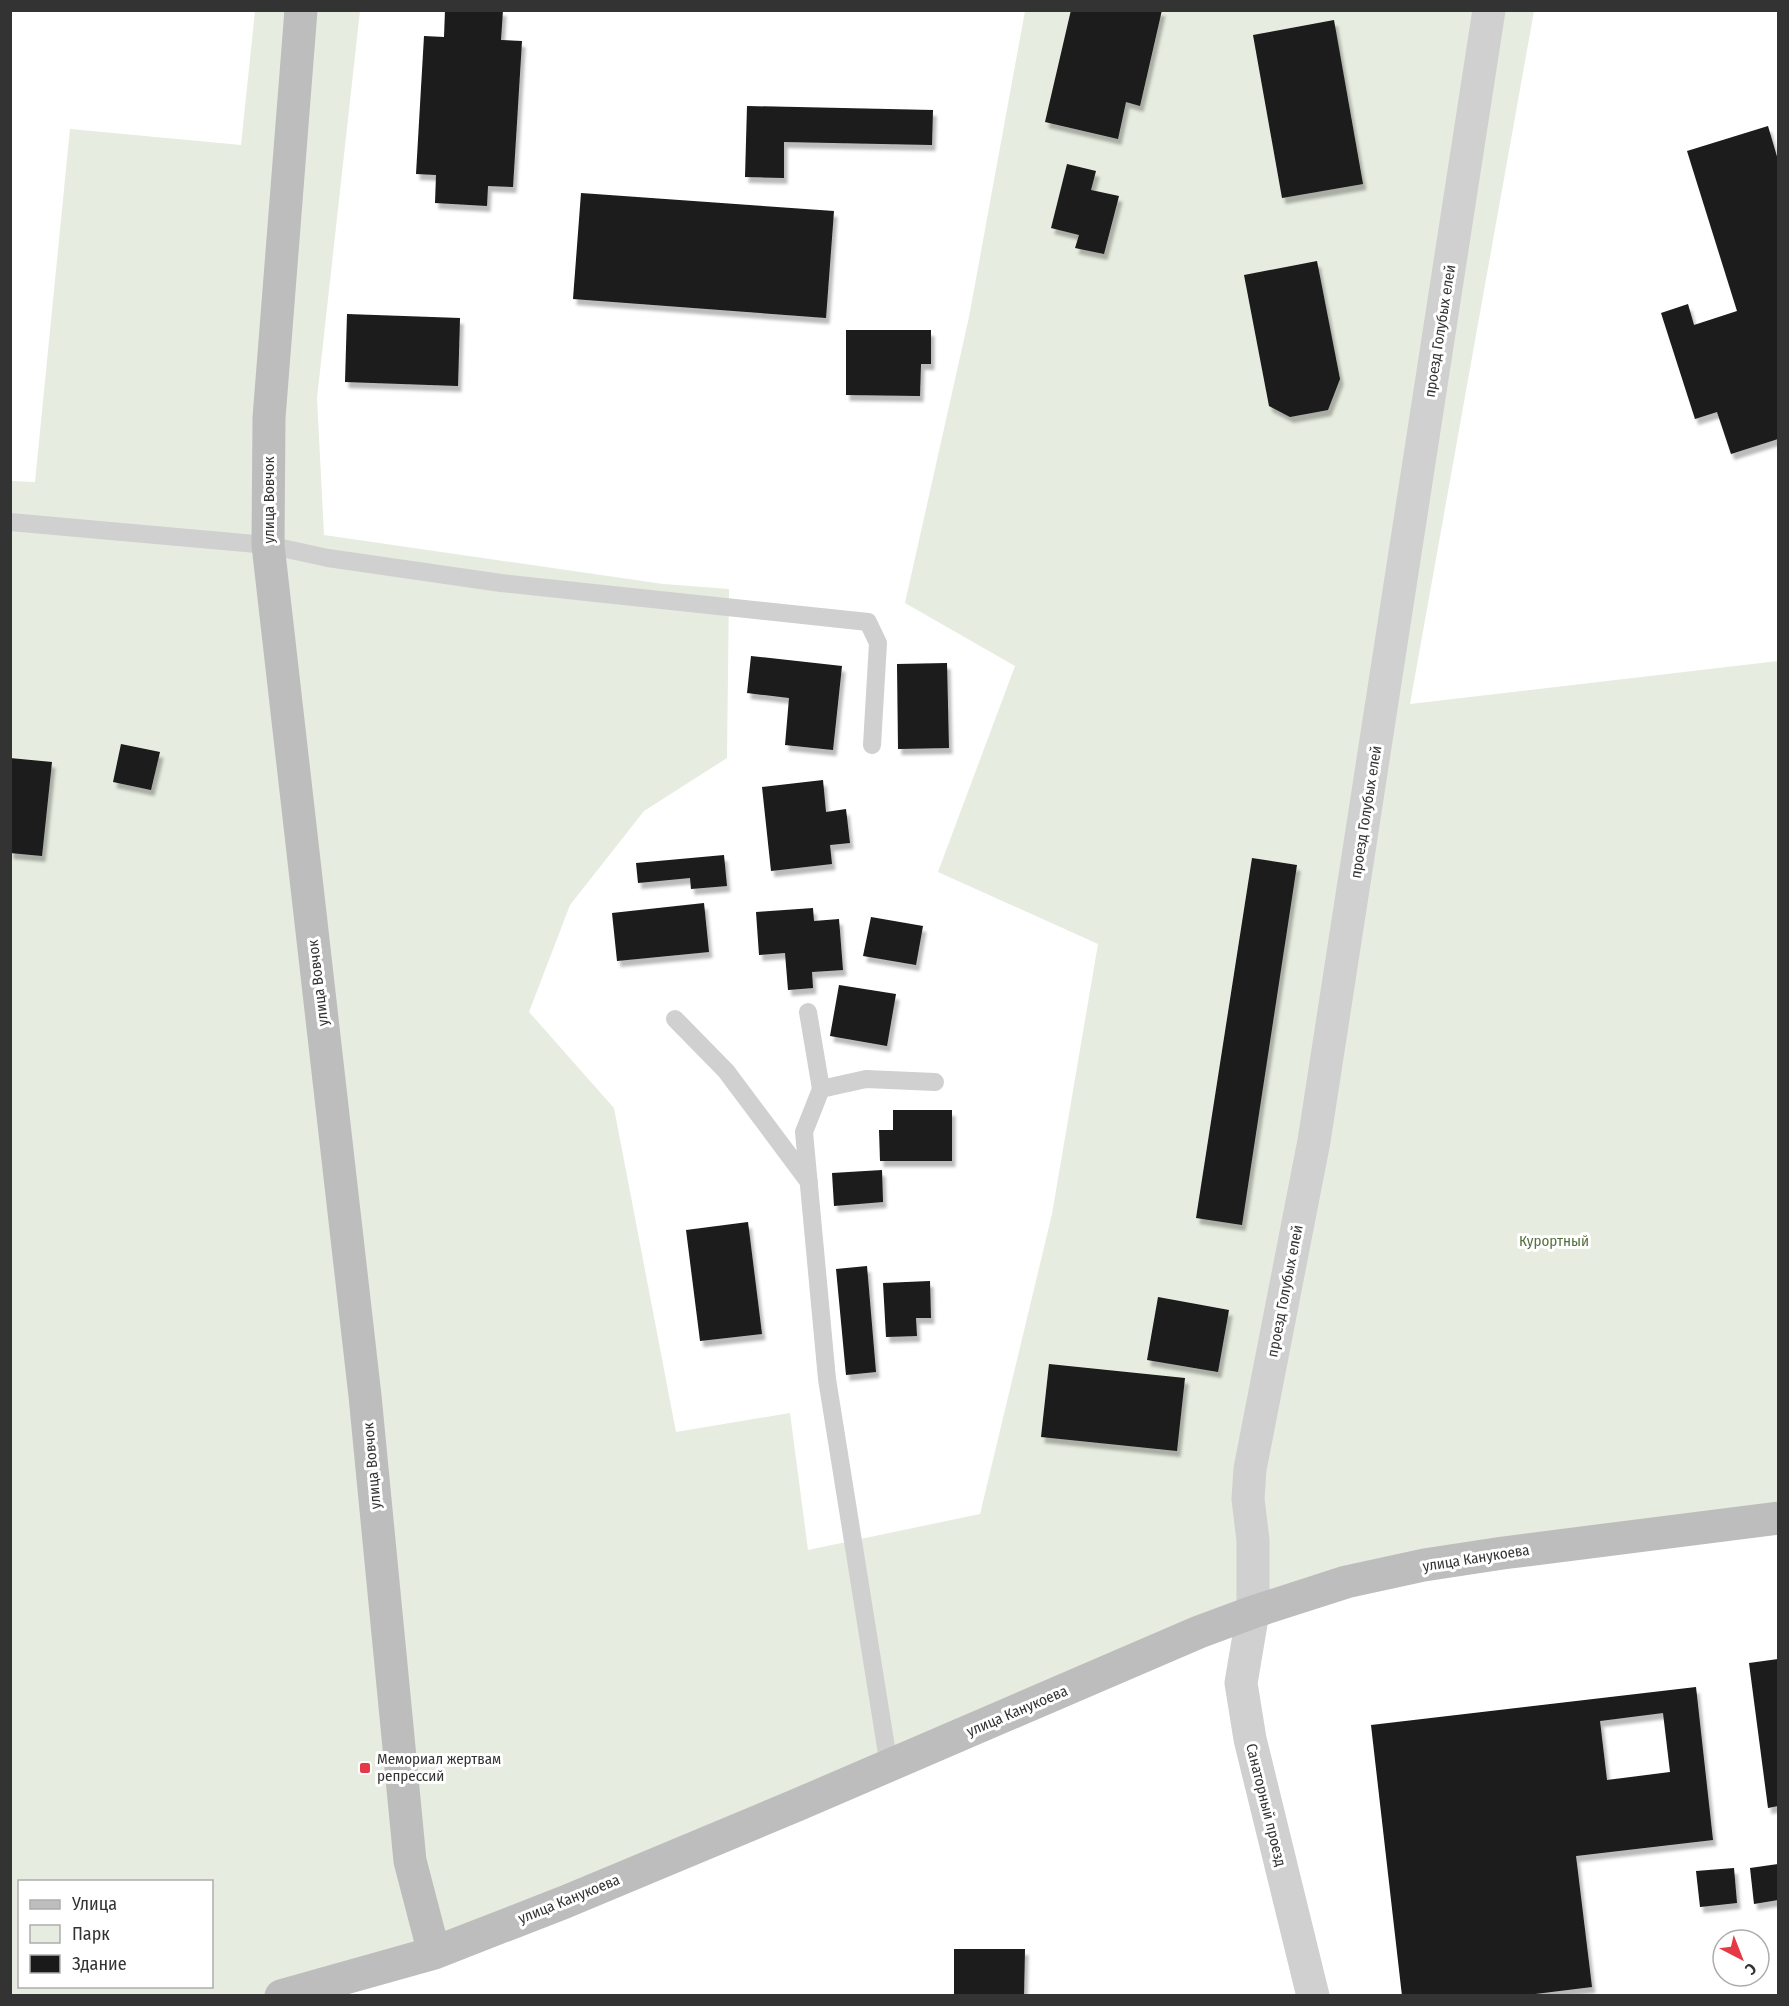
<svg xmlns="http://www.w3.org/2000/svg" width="1789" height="2006" font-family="'Fira Sans Condensed',sans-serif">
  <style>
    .green { fill: #e6ecdf; fill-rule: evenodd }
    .building { fill: #1a1a1a; fill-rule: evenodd; filter: url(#shadow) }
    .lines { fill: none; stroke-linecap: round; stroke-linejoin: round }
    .path { stroke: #cdcdcd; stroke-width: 4; stroke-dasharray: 3 3; stroke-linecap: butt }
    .lane { stroke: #d0d0d0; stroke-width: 18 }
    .street { stroke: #d0d0d0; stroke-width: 33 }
    .secondary { stroke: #bdbdbd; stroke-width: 33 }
    .poi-dot { fill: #e63946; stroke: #fff; stroke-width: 2 }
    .labels { text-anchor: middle; stroke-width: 6; stroke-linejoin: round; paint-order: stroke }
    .street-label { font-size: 15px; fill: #333; stroke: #fff }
    .park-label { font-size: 15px; fill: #56703f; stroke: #fff }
    .poi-label { font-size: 15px; fill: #333; stroke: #fff; text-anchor: start }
  </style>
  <defs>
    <filter id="shadow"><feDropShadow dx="3.5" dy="6" stdDeviation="1.5" flood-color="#0004"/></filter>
  </defs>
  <rect width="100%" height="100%" fill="#fff"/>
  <path class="green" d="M255,11H360L317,398L324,535L663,584L729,589L727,758L644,811L570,905L529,1012L614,1108L676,1432L790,1413L808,1550L980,1514L1052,1214L1098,944L938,872L1015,666L905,603L969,317L1025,11H1534L1410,704L1778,661V1518L1424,1565L973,1730L281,1995H11L10,481L35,482L70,129L241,145ZM20,1882H212V1986H20Z"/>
  <path class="building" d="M445,10H503L501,40L522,41L513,187L488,186L487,206L435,203L436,175L416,174L424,36L444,37Z
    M1071,10H1162L1140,106L1126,102L1118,139L1045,122Z
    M1334,20L1363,184L1282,198L1253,35Z
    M747,106L933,110L932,145L784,142V178L745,177Z
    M1768,126L1778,160V439L1731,454L1717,412L1695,419L1661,313L1688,304L1694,325L1737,311L1687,151Z
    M1067,164L1096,171L1091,190L1119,196L1104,254L1075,248L1079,235L1051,228Z
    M581,193L834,211L826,318L573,299Z
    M1317,261L1340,379L1328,410L1290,417L1269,406L1244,275Z
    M347,314L460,318L458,386L345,382Z
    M846,330H931V364H921L920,396L846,395Z
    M751,656L842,666L833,750L785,745L789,698L747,693Z
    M947,663L949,748L898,749L897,664Z
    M121,744L160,752L151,790L113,782Z
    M10,758L52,762L42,856L10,853Z
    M823,780L826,812L846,809L850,843L830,845L832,864L771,871L762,787Z
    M724,855L727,886L691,889L690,878L638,883L636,863Z
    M1252,858L1297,865L1242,1225L1196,1218Z
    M704,903L709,952L617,961L612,913Z
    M813,908L814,921L839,919L843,970L812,972L813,988L788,990L785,953L759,955L756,912Z
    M871,917L923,926L916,965L863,956Z
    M839,985L896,994L887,1046L830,1036Z
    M893,1110H952V1161H880L879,1130H893Z
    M882,1170L883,1202L834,1206L832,1173Z
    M748,1222L762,1334L700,1341L686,1230Z
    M867,1266L876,1372L846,1375L836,1269Z
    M930,1281L931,1318H916L917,1336L886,1337L883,1283Z
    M1158,1297L1229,1310L1218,1372L1147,1360Z
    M1049,1364L1185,1378L1177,1451L1041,1437Z
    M1778,1659V1806L1768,1808L1749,1663Z
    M1696,1687L1713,1840L1576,1856L1592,1987L1519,1996H1402L1371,1725ZM1663,1713L1670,1772L1607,1780L1600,1721Z
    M1778,1864V1900L1754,1904L1750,1868Z
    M1734,1868L1737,1903L1700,1907L1696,1871Z
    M954,1949H1025L1024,1996H954Z"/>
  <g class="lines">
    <path class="path" d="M39,1996H42"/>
    <path class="lane" d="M10,522L268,545L328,558L501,583L868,622L878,643L872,745
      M808,1012L821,1089L804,1132L827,1379L889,1766
      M675,1019L726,1071L809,1182
      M821,1089L866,1079L935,1082"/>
    <path class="street" d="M1313,1996L1250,1739L1241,1683L1253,1612V1540L1248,1499L1250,1469L1314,1141L1489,10"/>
    <path class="secondary" d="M301,10L269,418L268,545L365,1396L410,1861L434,1953
      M281,1996L434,1953L565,1902L797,1805L1199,1632L1253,1612L1346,1582L1424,1565L1503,1553L1778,1518"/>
  </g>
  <rect class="poi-dot" x="359" y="1762" width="12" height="12" rx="3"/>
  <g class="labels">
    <g class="street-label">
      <text transform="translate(1440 331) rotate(-81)" y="5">проезд Голубых елей</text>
      <text transform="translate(269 500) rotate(-90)" y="5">улица Вовчок</text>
      <text transform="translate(1366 812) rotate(-81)" y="5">проезд Голубых елей</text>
      <text transform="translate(318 983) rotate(-97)" y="5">улица Вовчок</text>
      <text transform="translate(1285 1291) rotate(-79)" y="5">проезд Голубых елей</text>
      <text transform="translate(372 1466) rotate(-95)" y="5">улица Вовчок</text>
      <text transform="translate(1476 1558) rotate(-9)" y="5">улица Канукоева</text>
      <text transform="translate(1017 1711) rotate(-23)" y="5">улица Канукоева</text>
      <text transform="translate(1266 1805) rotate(76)" y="5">Санаторный проезд</text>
      <text transform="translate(569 1899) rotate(-22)" y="5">улица Канукоева</text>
    </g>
    <g class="park-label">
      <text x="1554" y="1246">Курортный</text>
    </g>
    <g class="poi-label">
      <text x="377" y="1764">Мемориал жертвам<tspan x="377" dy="17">репрессий</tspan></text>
    </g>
  </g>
  <rect width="1789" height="2006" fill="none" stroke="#333333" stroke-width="24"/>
  <rect x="18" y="1880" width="195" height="108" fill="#ffffff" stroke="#adadad" stroke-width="1.5"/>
  <rect x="30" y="1900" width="30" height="9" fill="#bdbdbd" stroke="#adadad" stroke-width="1.5"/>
  <text x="72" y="1910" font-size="18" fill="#333333">Улица</text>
  <rect x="30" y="1925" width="30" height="18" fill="#e6ecdf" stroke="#adadad" stroke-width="1.5"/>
  <text x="72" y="1940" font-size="18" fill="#333333">Парк</text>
  <rect x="30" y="1955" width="30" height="18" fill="#1a1a1a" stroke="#adadad" stroke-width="1.5"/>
  <text x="72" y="1970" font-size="18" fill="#333333">Здание</text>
  <g transform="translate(1741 1958) rotate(138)"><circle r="28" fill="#ffffff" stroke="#adadad" stroke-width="1.5"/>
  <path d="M0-4.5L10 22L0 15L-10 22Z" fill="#e63946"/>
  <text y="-9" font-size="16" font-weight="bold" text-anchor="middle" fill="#333333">С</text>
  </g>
</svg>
